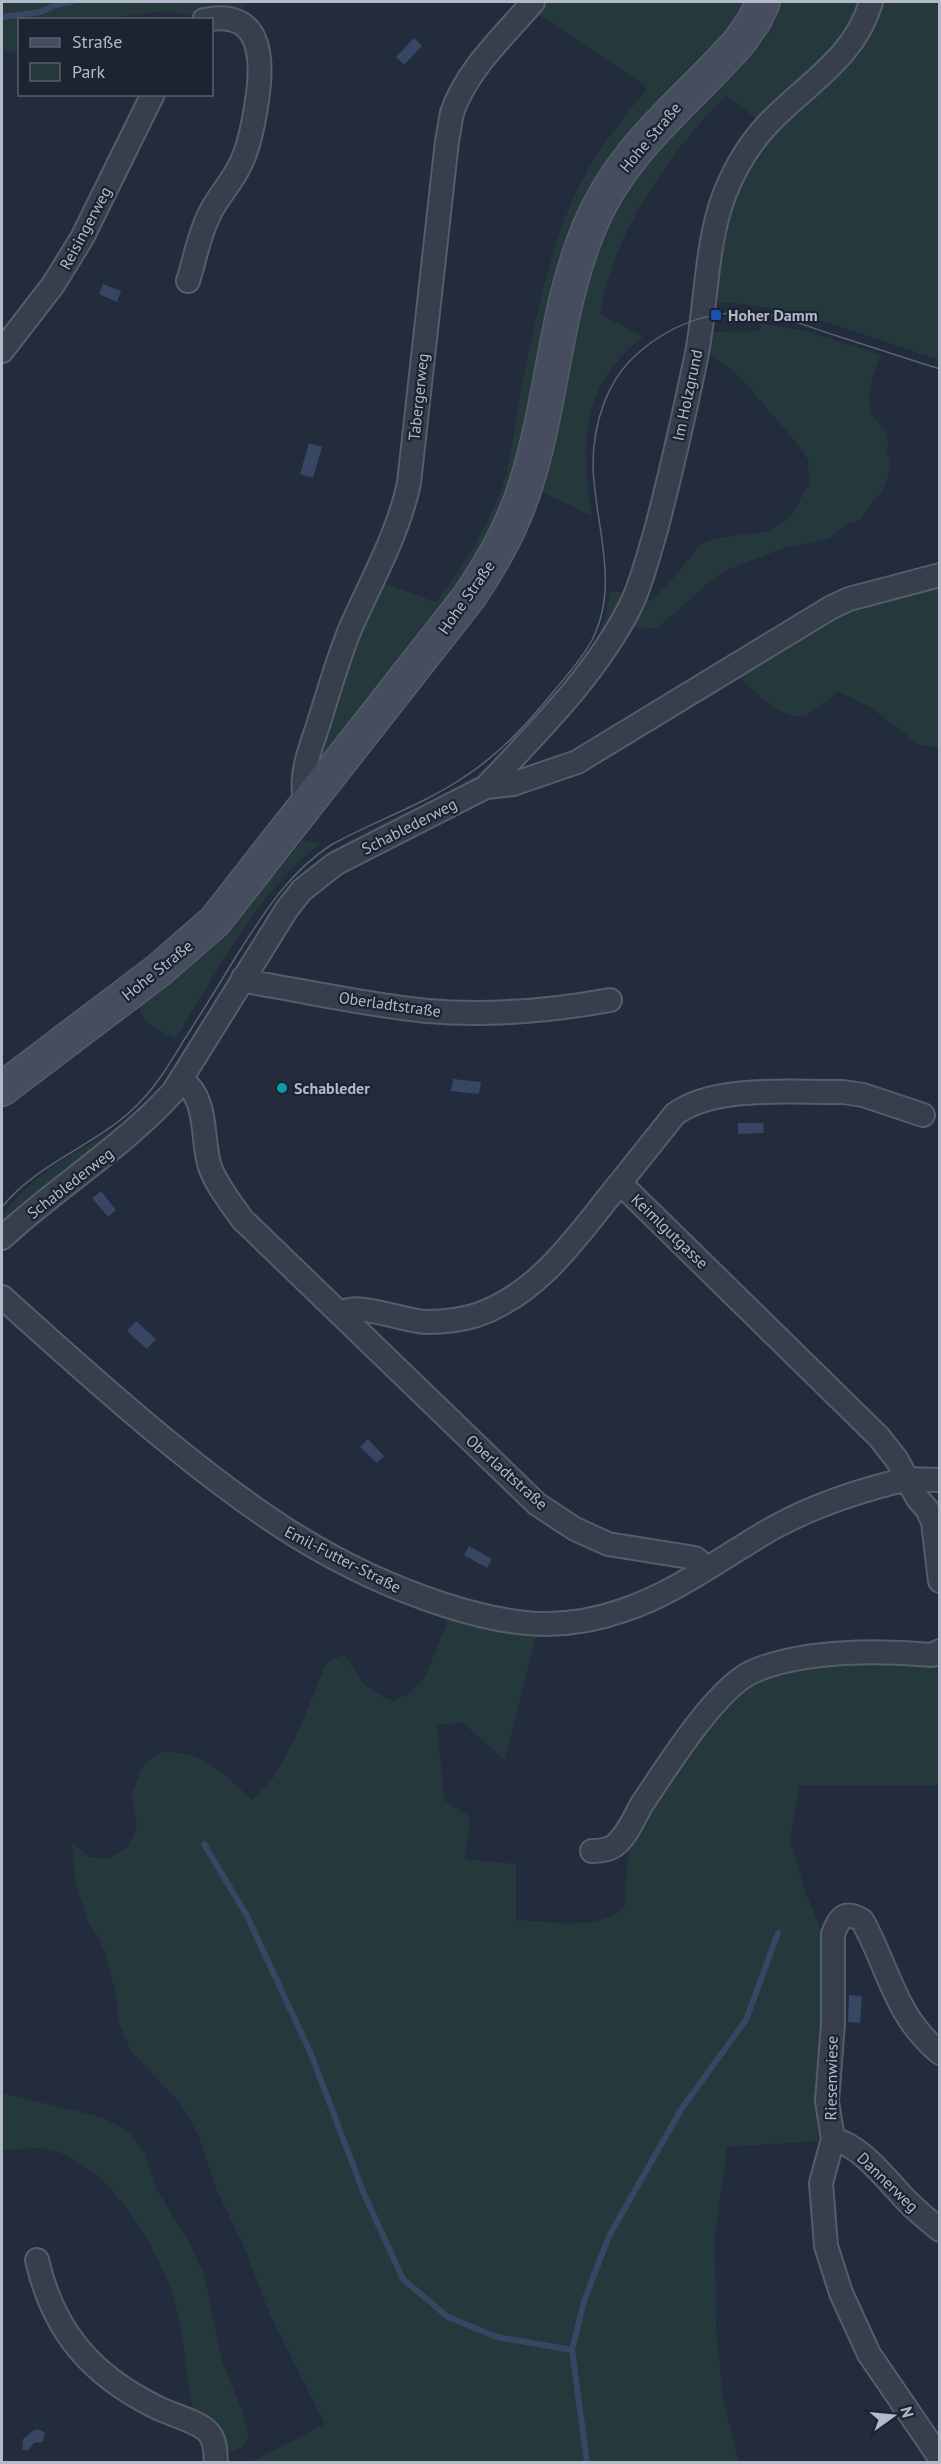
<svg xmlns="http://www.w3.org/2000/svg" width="941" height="2464" font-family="'PT Sans',sans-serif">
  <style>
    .green { fill: #25393d }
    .water { fill: #364663 }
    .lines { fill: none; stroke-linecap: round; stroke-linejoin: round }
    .stream { stroke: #364663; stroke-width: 6 }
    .street-casing { stroke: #555c6a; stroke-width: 26 }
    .secondary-casing { stroke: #555c6a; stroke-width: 36 }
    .street { stroke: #373e4c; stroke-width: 22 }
    .secondary { stroke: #454d5f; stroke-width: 33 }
    .tram { stroke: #596273; stroke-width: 1.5 }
    .transit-dot { fill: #1a4fb4; stroke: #1c2331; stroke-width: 2 }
    .culture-dot { fill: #0f9aa8; stroke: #1c2331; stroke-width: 2 }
    .labels { text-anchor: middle; stroke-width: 4.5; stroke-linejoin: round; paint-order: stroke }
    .street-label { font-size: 16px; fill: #b2b9c8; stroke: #1c2331 }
    .poi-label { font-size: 16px; font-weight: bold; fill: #b2b9c8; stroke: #1c2331; text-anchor: start }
  </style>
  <rect width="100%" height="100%" fill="#232c3c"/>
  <path class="green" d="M2,2H246L238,14L205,9L188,15L162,11L105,19L20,20L19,54L2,50Z
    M545,2H747L740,19L639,126L487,548L316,770L318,745L378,581L436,602C462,567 486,530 502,488C512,460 514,424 520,394C534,330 546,262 572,201C590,160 619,122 648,88L537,13Z
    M782,2H866L860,21L762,123L726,95C670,152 612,234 600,314L643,337C580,384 580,445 592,516L542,492L557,434L578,316L587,283L597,252L613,220L646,163L695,109L730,79L752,55L767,36Z
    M874,2H939V360C865,336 788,303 709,302L711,265L739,175Z
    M761,323L806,331L881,355L872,378L869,400L872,416L886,431L889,441L887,451L890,464L888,478L882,490L860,520L845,525L829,539L790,546L724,571L707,584L658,628L632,627L629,625L639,604L651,600L670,582L701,544L718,538L769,531L791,516L809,484L808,460L796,442L739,376L704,349L707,332L759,331Z
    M939,581V748L916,744L901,730L871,708L838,691C828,700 815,713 802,716C781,720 748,686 735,672L830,614Z
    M610,592H631C596,662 526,755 457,792C427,808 398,822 368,838C351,846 331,855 317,867C292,888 275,915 258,942C236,975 216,1008 196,1042L188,1045L280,895C330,837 401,820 465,782C503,759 531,726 559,691C588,656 603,639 610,592Z
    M303,840L321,843C256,893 218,971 175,1039C163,1032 139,1022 140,1006L223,937Z
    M181,1057L182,1060L166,1089L2,1228V1216C10,1205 19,1194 30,1185C80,1140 150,1125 181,1057Z
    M451,1614L537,1632L505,1760L463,1723L437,1724L444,1800L470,1817L465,1859L516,1864V1920C550,1921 596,1932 624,1908L629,1840L639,1820L734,1690L773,1667L939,1659V1785H800L790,1839L806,1894L827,1944L818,2141L727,2147L715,2237L716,2326L723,2399L739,2462H251L325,2424L271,2317L244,2247L218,2193L199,2136L180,2103L130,2050L119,2022L116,1994L105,1951L87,1919L75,1880L72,1843L89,1857L107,1859L128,1848L137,1825L132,1793L143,1766L161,1752C206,1752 221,1771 252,1800L272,1780L295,1739L326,1664L342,1655C353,1662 355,1673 363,1683C371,1691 383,1696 393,1701L410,1693L425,1677Z
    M2,2093L101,2117L128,2131L145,2153L158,2192L187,2238L204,2274L222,2361L242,2410L249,2439L241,2448L224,2455C216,2443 199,2428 195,2414C186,2384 185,2346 178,2315C165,2256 115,2172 56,2151C40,2146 18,2149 2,2151Z"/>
  <path class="water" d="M414,38L422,46L404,65L396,57Z
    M103,284L121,291L117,302L99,294Z
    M309,443L322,447L313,478L300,474Z
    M453,1079L481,1082L479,1094L451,1091Z
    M738,1123H763L764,1133L738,1134Z
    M101,1191L116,1210L108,1217L92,1198Z
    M136,1321L156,1339L147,1349L127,1331Z
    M368,1439L384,1456L377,1463L360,1447Z
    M469,1546L492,1559L487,1568L464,1555Z
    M849,1995L862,1996L860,2023L848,2022Z
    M34,2430H40L45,2433L43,2442L34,2443L28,2450H22L23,2439Z"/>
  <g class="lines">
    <path class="stream" d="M2,17L41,12L55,5L71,2
      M204,1844L247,1916L311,2054L364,2194L403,2279L448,2317L497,2337L572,2350L587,2462
      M572,2350L584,2301L609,2236L682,2108L746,2020L778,1933"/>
    <defs>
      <path id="street" d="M188,281C195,259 199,235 209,215C217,197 232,183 240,165C249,148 253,126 256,107C263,66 266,7 204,20
        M2,351L53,285L82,238L153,94
        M486,787C538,731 595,676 630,607C642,583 648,556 656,530C671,473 684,415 696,358C707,304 705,245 725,193C735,168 749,144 768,124C806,84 855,58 871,2
        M310,799L304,793C301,769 312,745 319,722C329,691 338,658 351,627C372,579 398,535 409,483L447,141C449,132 450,122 452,113C466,70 505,35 533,2
        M243,978L251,982L273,986C324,995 376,1006 427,1011C488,1016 550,1011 610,1000
        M182,1080C209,1099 201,1139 210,1167C217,1186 231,1203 242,1219L537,1504L575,1529L608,1544L695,1558L707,1568
        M923,1115L863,1095L843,1092C793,1093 716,1084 675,1114L620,1183L879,1437L897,1460L907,1479L940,1480
        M2,1238C57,1187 122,1148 173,1092L287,909L302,890L335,864L486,787L513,784L577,762L830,608L849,599L940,575
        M2,1297C55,1345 108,1393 163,1438C252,1511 333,1569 445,1605C508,1625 559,1633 624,1610C678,1592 725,1555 775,1527C817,1504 861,1490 907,1479L918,1499L927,1509L933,1522L940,1581
        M342,1313C355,1301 407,1322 427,1322C443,1322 461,1320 477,1315C541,1293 579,1233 620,1183
        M592,1851C600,1851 608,1850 614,1846C627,1836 634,1818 642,1804C665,1770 715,1689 752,1672C801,1650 879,1650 932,1655L940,1651
        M940,2053C894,2015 889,1968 862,1920C844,1910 840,1917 833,1934V2024L827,2101L833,2139L821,2183L826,2246L841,2293L869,2354L940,2458
        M833,2139C864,2147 886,2180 908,2202C918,2212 929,2221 940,2230
        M37,2260C53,2330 90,2374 154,2406C168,2414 198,2421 208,2432C216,2440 215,2452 216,2462"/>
      <path id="secondary" d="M2,1089L159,970L215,921L469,597C493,562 514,524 526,484C553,399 555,310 589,228C623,146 684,105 740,41L754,21L763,2"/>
    </defs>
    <use href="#street" class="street-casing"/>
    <use href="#secondary" class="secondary-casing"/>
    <use href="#street" class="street"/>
    <use href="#secondary" class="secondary"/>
    <path class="tram" d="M2,1207C40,1160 102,1144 142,1100C159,1082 171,1061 184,1040C202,1012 220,983 237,955C264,913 288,873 331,845C374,821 423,805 464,777C500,754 528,723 554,691C567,675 582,659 592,640C621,584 594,523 593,465C593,425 606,382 636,355C673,321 723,305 774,316C794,320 814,329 834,335C869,346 904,358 940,369"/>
  </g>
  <rect class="transit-dot" x="710" y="309" width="12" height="12" rx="3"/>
  <circle class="culture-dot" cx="282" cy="1088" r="6"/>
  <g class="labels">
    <g class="street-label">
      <text transform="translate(650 137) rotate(-50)" y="6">Hohe Straße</text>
      <text transform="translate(85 228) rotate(-62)" y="6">Reisingerweg</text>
      <text transform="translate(687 395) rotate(-78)" y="6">Im Holzgrund</text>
      <text transform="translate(418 397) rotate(-84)" y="6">Tabergerweg</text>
      <text transform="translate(466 597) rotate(-55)" y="6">Hohe Straße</text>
      <text transform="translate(409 826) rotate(-27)" y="6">Schablederweg</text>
      <text transform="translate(157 970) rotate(-39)" y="6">Hohe Straße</text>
      <text transform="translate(390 1004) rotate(8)" y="6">Oberladtstraße</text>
      <text transform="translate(70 1183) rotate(-38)" y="6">Schablederweg</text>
      <text transform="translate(670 1231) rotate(44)" y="6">Keimlgutgasse</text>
      <text transform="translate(507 1472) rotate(42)" y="6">Oberladtstraße</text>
      <text transform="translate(343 1559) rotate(27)" y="6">Emil-Futter-Straße</text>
      <text transform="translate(831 2078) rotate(-89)" y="6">Riesenwiese</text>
      <text transform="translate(888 2182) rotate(44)" y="6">Dannerweg</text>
    </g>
    <g class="poi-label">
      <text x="728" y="321">Hoher Damm</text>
      <text x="294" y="1094">Schableder</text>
    </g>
  </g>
  <rect width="941" height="2464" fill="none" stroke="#b2b9c8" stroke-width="6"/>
  <rect x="18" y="18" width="195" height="78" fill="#1c2331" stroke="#585f6d" stroke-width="1.5"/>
  <rect x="30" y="38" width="30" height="9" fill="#454d5f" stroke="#585f6d" stroke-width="1.5"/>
  <text x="72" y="48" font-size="18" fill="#b2b9c8">Straße</text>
  <rect x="30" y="63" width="30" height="18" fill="#25393d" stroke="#585f6d" stroke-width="1.5"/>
  <text x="72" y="78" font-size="18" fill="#b2b9c8">Park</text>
  <g transform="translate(893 2416) rotate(75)" stroke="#1c2331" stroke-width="4.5" paint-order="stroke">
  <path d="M0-4.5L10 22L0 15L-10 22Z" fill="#b2b9c8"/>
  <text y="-9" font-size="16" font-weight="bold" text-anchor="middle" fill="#b2b9c8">N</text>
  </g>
</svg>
